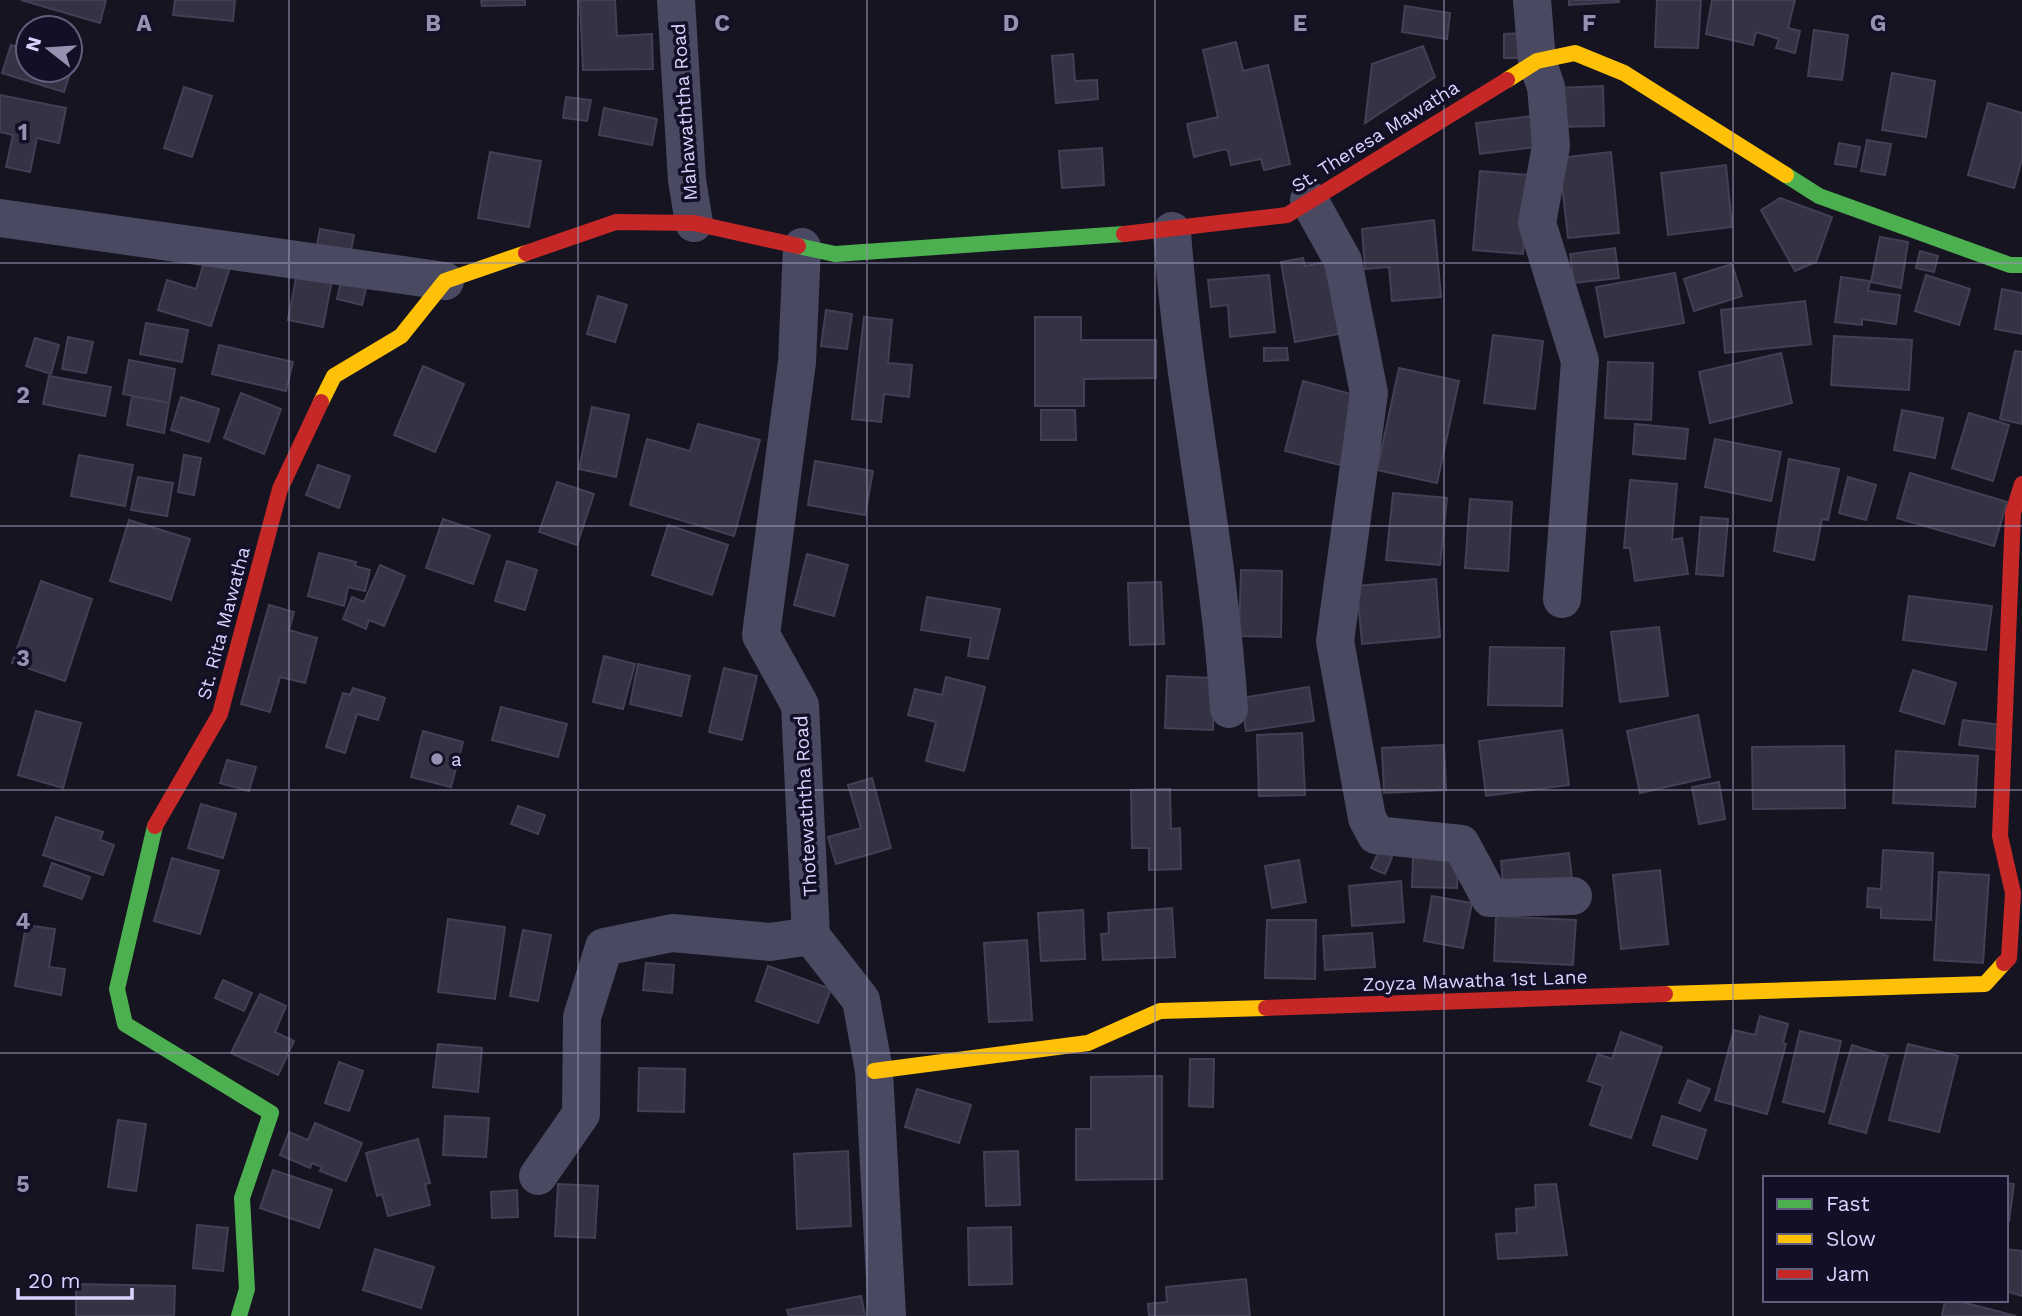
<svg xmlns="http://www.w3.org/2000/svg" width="2022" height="1316" font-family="'Work Sans',sans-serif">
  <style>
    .building { fill: #343243; stroke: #433f54; stroke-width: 2 }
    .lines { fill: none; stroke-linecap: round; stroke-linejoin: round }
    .street { stroke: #4a4962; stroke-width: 38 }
    .fast { stroke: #4caf50; stroke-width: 16 }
    .slow { stroke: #ffc107; stroke-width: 16 }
    .jam { stroke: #c62828; stroke-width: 16 }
    .grid { fill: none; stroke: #9591b1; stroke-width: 2; stroke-opacity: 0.55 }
    .poi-dot { fill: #9591b1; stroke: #130f26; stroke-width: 2.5 }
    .labels { text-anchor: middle; stroke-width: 7; stroke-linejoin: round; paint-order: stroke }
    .street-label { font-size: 19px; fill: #d9d4ff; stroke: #130f26 }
    .poi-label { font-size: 19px; fill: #d9d4ff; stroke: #130f26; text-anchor: start }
    .grid-label { font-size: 23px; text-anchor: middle; font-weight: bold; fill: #9591b1; stroke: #130f26; stroke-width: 7; stroke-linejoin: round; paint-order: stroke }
  </style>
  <rect width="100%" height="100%" fill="#161421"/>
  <path class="building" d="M21,0H106L100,23Z
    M175,0H235L233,21L173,15Z
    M481,0H525V5L482,6Z
    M580,0H615L617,36L652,34L653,69L583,70Z
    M1569,0H1619V2L1569,5Z
    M1657,0H1701L1698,48L1655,47Z
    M1712,0H1795L1788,28L1800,31L1795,53L1776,48L1779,39L1756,32L1753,45L1706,34Z
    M1405,6L1450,13L1447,39L1402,32Z
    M1814,30L1848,35L1842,80L1808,76Z
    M1524,33L1525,58H1504V34Z
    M1236,42L1243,71L1268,65L1290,164L1264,170L1261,159L1231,165L1228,151L1225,149L1194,157L1187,124L1218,117L1203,50Z
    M11,45L28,50V70H70V63L73,64L64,92L2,73Z
    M1423,46L1435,77L1365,123L1372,64Z
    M1073,54L1075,81L1097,80L1098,99L1056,103L1052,56Z
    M1892,73L1935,81L1926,137L1882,130Z
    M1603,86L1604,126L1557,127L1556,88Z
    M184,87L212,96L192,157L164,148Z
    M0,95L66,108L59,143L37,138L30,172L6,167L13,135L0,132Z
    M566,97L591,100L587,121L563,118Z
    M1988,103L2022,113V159L2014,188L1968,175Z
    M604,108L657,119L652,145L599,135Z
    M1540,115L1543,146L1480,154L1476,123Z
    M1867,140L1891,144L1885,175L1861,171Z
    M1839,143L1860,147L1856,167L1835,164Z
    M1102,148L1104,185L1062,188L1059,151Z
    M490,152L541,161L529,227L478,218Z
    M1611,152L1619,233L1568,238L1559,158Z
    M1726,165L1732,227L1668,235L1661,173Z
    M1480,171L1529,175L1523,254L1473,250Z
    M1780,198L1832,217L1816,262L1795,271L1761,210Z
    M1434,220L1441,297L1392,301L1389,267L1365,269L1362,229Z
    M320,229L354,235L349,262L315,255Z
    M1880,237L1908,242L1901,288L1871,282Z
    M1615,248L1619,278L1574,283L1570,254Z
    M1920,251L1938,256L1934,272L1916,268Z
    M206,256L231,264L211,326L158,310L167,280L196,289Z
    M1303,258L1305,266L1331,261L1344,333L1295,342L1281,262Z
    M1732,264L1742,296L1694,311L1684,279Z
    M298,268L333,275L323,327L288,320Z
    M1675,273L1684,323L1605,337L1596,287Z
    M343,274L368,280L362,305L337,299Z
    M1269,275L1275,332L1230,337L1228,305L1211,307L1208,280Z
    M1926,275L1970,289L1959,325L1915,311Z
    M1841,277L1870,281L1868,291L1900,295L1896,324L1862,319V325L1835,322Z
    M2002,289L2022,293V334L1995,329Z
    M598,296L627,305L615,342L587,334Z
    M1805,301L1811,344L1725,353L1721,310Z
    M826,310L852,314L847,349L821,346Z
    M864,317L892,320L888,363L912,365L909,397L884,394L881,422L852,419Z
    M1035,317H1081V340H1156V378L1084,379V406H1035Z
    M146,323L188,330L182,362L140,354Z
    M1493,335L1543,341L1535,409L1484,403Z
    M1834,336L1912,340L1909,390L1831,385Z
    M68,337L93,342L86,373L62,369Z
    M35,338L59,345L51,374L26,366Z
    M219,345L293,362L286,391L212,374Z
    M1264,348H1287L1288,360L1264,361Z
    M2015,351L2022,352V424L2000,419Z
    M1781,353L1792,403L1710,423L1699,372Z
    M129,360L175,369L169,403L123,394Z
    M1608,362L1653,363L1651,420L1605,418Z
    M423,366L464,384L435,452L394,435Z
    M1399,368L1459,381L1437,483L1377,470Z
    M49,376L111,387L105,416L43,404Z
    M1303,381L1358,396L1340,465L1285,451Z
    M241,393L281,409L264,454L224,438Z
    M132,396L169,403L164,433L127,425Z
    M181,397L219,409L209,442L171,430Z
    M592,407L629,415L616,477L579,469Z
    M1041,410H1075L1076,440H1041Z
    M1902,410L1943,418L1935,458L1894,450Z
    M1969,413L2009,425L1993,481L1952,468Z
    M698,424L760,440L734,536L630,505L647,439L690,451Z
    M1635,424L1688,429L1685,459L1633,454Z
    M1715,439L1781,452L1771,501L1705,487Z
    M79,455L133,465L125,506L71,496Z
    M184,455L201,458L194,495L178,492Z
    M1789,459L1839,469L1828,520L1822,519L1814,560L1774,551Z
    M815,461L873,471L865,515L808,505Z
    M318,465L350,476L339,508L306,495Z
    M1910,473L2007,502L1994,546L1897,518Z
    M138,477L173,483L167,516L131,510Z
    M1848,477L1876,485L1866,520L1839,513Z
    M1630,480L1677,484L1672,540L1682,538L1688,574L1635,581L1630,548H1624Z
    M557,482L594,494L577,545L539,532Z
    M1393,493L1447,498L1440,565L1386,560Z
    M1470,499L1512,502L1508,571L1465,568Z
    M1701,517L1728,519L1723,576L1696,574Z
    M443,519L490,535L473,584L426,568Z
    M129,520L190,539L171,600L110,581Z
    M668,525L728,545L712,595L652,575Z
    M319,553L356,562L355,566L370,570L365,591L348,587L344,606L308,596Z
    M807,554L848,565L834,616L794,605Z
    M507,561L537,570L525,610L495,601Z
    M380,565L405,576L384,626L369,620L366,629L343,619L352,597L364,602Z
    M1241,570L1282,571L1281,637L1239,636Z
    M1436,579L1440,637L1362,644L1357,586Z
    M41,581L92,599L65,681L12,663Z
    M1161,582L1164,644L1130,645L1128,583Z
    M1909,596L1992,606L1986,650L1903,640Z
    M927,597L1000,609L988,659L968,656L971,638L921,630Z
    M269,605L294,612L289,630L317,638L305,683L280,677L270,712L241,704Z
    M1659,627L1668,696L1620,702L1611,632Z
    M1490,647L1564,648L1562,706L1488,705Z
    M604,656L635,664L623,709L593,702Z
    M638,664L690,676L681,716L630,704Z
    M724,668L757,676L742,740L709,732Z
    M1913,670L1956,683L1944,724L1900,711Z
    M1167,676L1215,678L1213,730L1165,728Z
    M946,677L985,687L964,771L926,761L936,722L908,715L915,689L942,695Z
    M1309,687L1314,721L1246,731L1241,698Z
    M353,688L385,698L378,720L357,714L345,753L326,747L343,693L350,695Z
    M501,707L567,724L558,757L492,740Z
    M36,711L81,723L63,788L18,775Z
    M1698,715L1710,777L1640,793L1627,731Z
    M1963,720L2002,725L1998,750L1959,745Z
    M1562,730L1569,785L1486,796L1479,741Z
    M423,731L463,742L451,787L411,777Z
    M1302,733L1305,795L1259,796L1257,735Z
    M1444,745L1446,790L1384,793L1382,748Z
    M1844,746L1845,808L1753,809L1752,747Z
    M1896,751L1978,756L1975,807L1893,803Z
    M227,760L256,767L249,791L220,783Z
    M872,778L891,848L836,864L828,837L861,828L848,785Z
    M1719,782L1725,819L1699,824L1692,787Z
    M1170,789L1171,829L1180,828L1181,869L1149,870V848H1132L1131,790Z
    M201,804L236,814L223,858L188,848Z
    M518,806L545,815L538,834L511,824Z
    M56,817L103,832L100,840L114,845L103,875L43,855Z
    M1883,850L1933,853L1931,920L1881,918V908L1867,907L1868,888L1881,889Z
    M1379,851L1392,857L1385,874L1371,868Z
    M1569,853L1573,888L1504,895L1501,861Z
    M1413,855L1458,856L1457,888L1412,887Z
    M172,858L219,871L200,934L154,921Z
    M1299,860L1306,902L1272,908L1265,866Z
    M52,863L90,877L82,899L44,886Z
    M1660,870L1668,944L1621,949L1613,875Z
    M1939,872L1989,875L1983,963L1934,960Z
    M1401,881L1404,922L1352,926L1349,886Z
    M1432,896L1472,903L1463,948L1424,941Z
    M1172,908L1175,957L1103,960L1101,934L1109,933L1108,913Z
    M1083,910L1085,959L1041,961L1038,913Z
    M1496,916L1576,920L1573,965L1494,961Z
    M448,919L505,927L495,999L438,992Z
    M1267,920H1316L1315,979L1265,978Z
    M26,925L55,929L49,967L65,969L61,995L15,986Z
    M523,930L551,935L538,1001L510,996Z
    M1372,933L1375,967L1325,970L1323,936Z
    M1027,940L1032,1020L989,1022L984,943Z
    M646,963L674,965L672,993L643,990Z
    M768,966L831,989L818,1023L756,1001Z
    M223,980L252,993L244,1011L215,998Z
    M260,994L286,1006L275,1032L294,1041L278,1075L231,1053Z
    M1760,1016L1788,1024L1783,1043L1786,1044L1767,1114L1715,1100L1734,1030L1755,1035Z
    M1800,1031L1841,1041L1824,1112L1783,1102Z
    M1621,1032L1662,1047L1631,1138L1590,1125L1603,1086L1588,1081L1598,1054L1612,1059Z
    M438,1044L482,1048L478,1092L433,1087Z
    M1908,1044L1958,1056L1939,1132L1889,1120Z
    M1852,1045L1888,1056L1866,1133L1829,1123Z
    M1190,1059H1214L1213,1107L1189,1106Z
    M339,1062L363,1071L349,1111L325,1103Z
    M639,1068L685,1069L684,1112L638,1111Z
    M1162,1076V1179L1076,1180V1129H1091V1077Z
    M1688,1080L1710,1089L1700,1111L1679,1103Z
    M917,1089L971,1105L959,1143L905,1127Z
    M445,1116L489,1118L486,1157L443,1155Z
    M1662,1116L1706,1130L1697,1159L1653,1145Z
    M118,1120L146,1124L136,1191L108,1187Z
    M315,1123L362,1143L346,1181L320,1171L322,1167L312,1163L310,1168L280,1155L289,1132L308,1140Z
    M418,1139L430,1183L425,1184L430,1205L388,1216L382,1194L377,1196L366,1153Z
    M848,1151L851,1226L797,1229L794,1154Z
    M1018,1151L1020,1205L986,1206L984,1152Z
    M273,1170L332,1190L319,1228L260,1208Z
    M2006,1183L2014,1184L2009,1221H2006Z
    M558,1184L598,1186L595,1238L555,1236Z
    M1556,1184L1567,1255L1498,1259L1496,1234L1517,1233L1516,1209L1536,1207L1535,1185Z
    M517,1190L518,1217L492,1218L491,1192Z
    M197,1225L228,1228L223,1271L193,1268Z
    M1011,1227L1012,1284L969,1285L968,1228Z
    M375,1249L434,1267L421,1308L363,1290Z
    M2006,1249L2022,1251V1296L2006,1291Z
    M1246,1279L1250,1316H1149L1148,1304L1167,1302L1166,1287Z
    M76,1284L175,1286L174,1316H76Z
    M861,1296L865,1316H789L787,1310Z
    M1945,1300H1954L2016,1316H1942Z"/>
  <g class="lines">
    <path class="street" d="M676,0L687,180L694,223
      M1532,0L1537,61L1546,87L1551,146L1537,223L1580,361L1562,599
      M1309,200L1343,261L1369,393L1335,641L1367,818L1376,835L1461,844L1490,898L1573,896
      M0,218L445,281
      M1172,231C1183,391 1219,548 1229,709
      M802,247L797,362L761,635L800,705L811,936L861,1000L874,1071L887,1316
      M538,1176L581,1114L582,1017L604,947L672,933L770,942L811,936"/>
    <path class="fast" d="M1786,175L1819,196L2010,265H2022
      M798,246L835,254L1124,234
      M155,826L117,989L125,1024L271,1113L242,1198L247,1289L239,1316"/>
    <path class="slow" d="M1507,80L1537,61L1575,53L1624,73L1786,175
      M321,402L334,376L401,336L445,281L526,253
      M1665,994L1985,984L2004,963
      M874,1071L1088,1043L1160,1011L1266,1008"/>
    <path class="jam" d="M1124,234L1287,215L1507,80
      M526,253L616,222L694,223L798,246
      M155,826L220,714L280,489L321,402
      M2004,963L2009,958L2013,893L2000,836L2013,513L2022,484
      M1266,1008L1665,994"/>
  </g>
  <path class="grid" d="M289,0V1316M578,0V1316M867,0V1316M1155,0V1316M1444,0V1316M1733,0V1316M0,263H2022M0,526H2022M0,790H2022M0,1053H2022"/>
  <circle class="poi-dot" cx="437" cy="759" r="7"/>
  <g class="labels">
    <g class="street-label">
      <text transform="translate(684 112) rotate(-94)" y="7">Mahawaththa Road</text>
      <text transform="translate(1375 136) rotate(-32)" y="7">St. Theresa Mawatha</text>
      <text transform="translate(223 623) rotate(-75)" y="7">St. Rita Mawatha</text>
      <text transform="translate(805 806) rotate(-93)" y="7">Thotewaththa Road</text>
      <text transform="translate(1475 980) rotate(-2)" y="7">Zoyza Mawatha 1st Lane</text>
    </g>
    <g class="poi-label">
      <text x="451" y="766">a</text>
    </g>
  </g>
  <g class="grid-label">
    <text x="144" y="31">A</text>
    <text x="433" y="31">B</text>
    <text x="722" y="31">C</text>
    <text x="1011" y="31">D</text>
    <text x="1300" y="31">E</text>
    <text x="1589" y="31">F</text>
    <text x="1878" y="31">G</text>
    <text x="23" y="140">1</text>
    <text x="23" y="403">2</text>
    <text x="23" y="666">3</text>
    <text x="23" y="929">4</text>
    <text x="23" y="1192">5</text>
  </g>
  <rect x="1763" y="1176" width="245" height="126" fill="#130f26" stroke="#625e7d" stroke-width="2"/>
  <rect x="1777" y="1199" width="35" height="10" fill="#4caf50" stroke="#625e7d" stroke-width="2"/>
  <text x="1826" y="1211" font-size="21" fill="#d9d4ff">Fast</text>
  <rect x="1777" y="1234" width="35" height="10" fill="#ffc107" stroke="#625e7d" stroke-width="2"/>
  <text x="1826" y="1246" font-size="21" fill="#d9d4ff">Slow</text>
  <rect x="1777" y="1269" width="35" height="10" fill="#c62828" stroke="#625e7d" stroke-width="2"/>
  <text x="1826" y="1281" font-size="21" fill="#d9d4ff">Jam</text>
  <g transform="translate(49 49) rotate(287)"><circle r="33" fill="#130f26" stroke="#625e7d" stroke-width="2"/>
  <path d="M0-5L12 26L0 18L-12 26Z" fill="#9591b1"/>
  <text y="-10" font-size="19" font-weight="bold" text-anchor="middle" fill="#d9d4ff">N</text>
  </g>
  <path d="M18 1288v10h114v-10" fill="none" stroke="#d9d4ff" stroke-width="3.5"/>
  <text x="28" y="1288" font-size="21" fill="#d9d4ff" stroke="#130f26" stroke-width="5" paint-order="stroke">20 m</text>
</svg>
